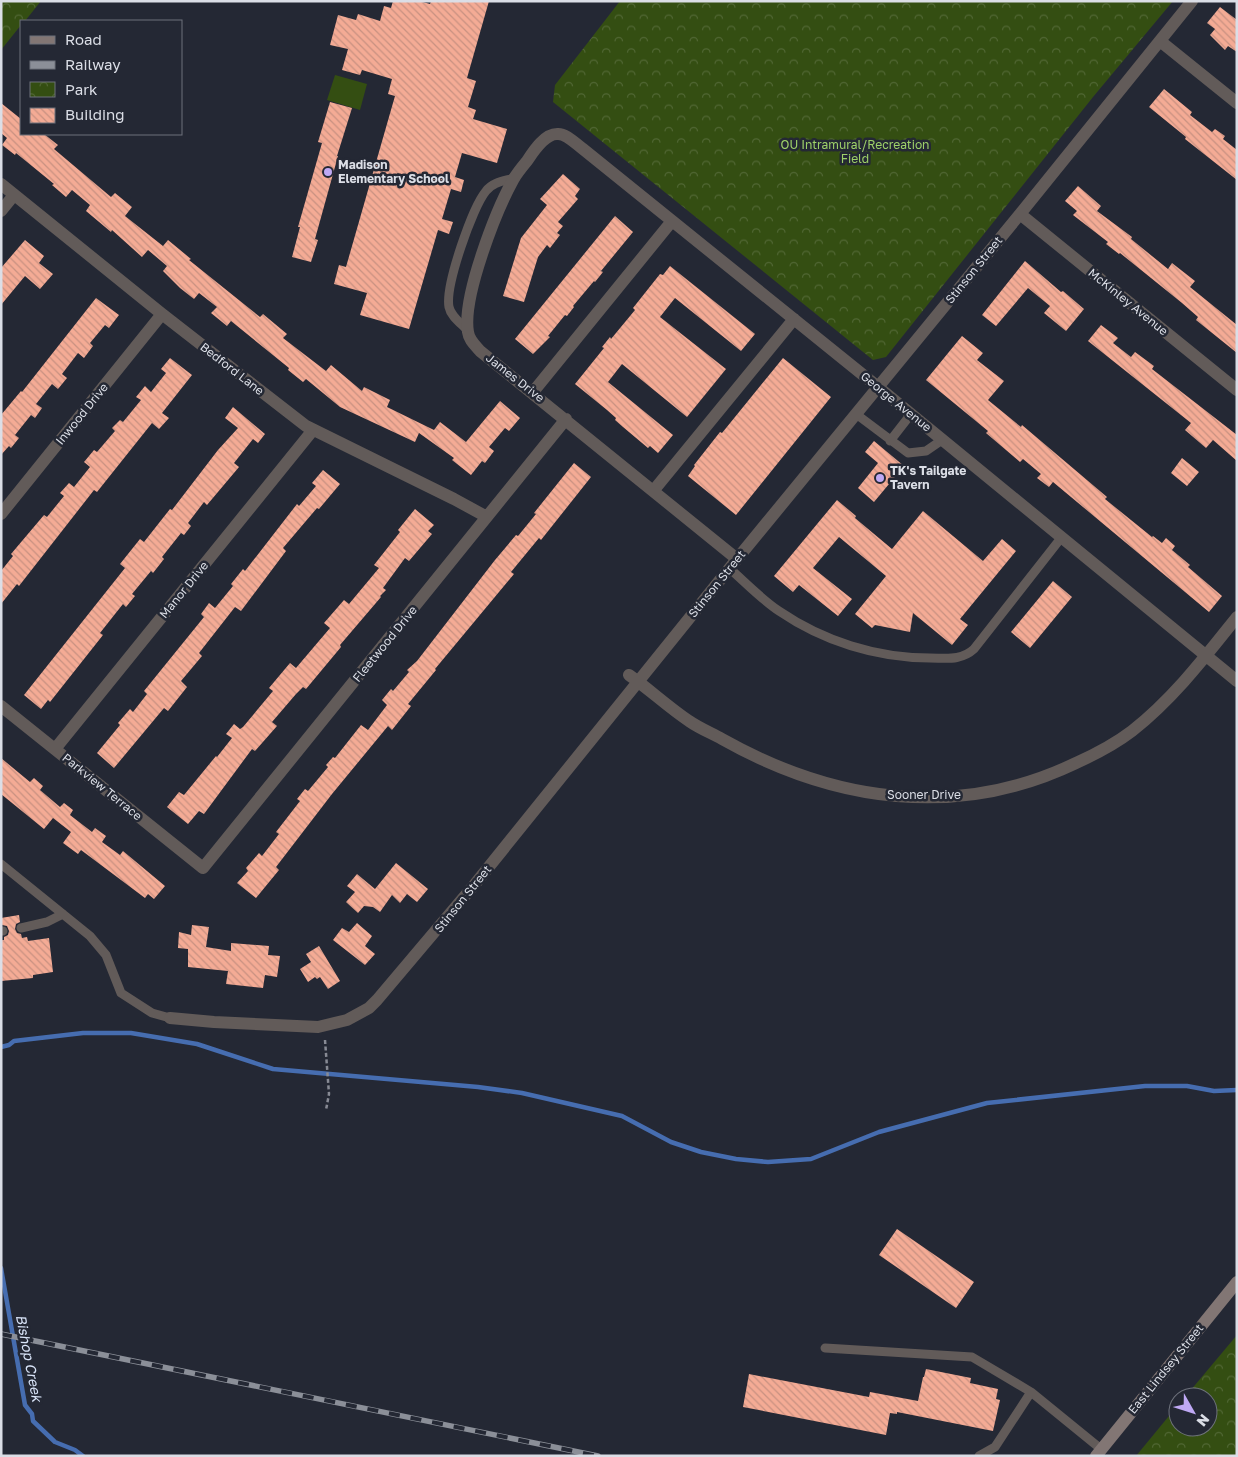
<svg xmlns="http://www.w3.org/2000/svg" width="1238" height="1457" font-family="'Golos Text',sans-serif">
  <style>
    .park { fill: url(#park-crowns) }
    .pitch { fill: #344e12 }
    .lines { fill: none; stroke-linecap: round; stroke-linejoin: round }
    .stream { stroke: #466db0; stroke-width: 4.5 }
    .building { fill: url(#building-back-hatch) }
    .path { stroke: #878a94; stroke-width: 2.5; stroke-dasharray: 4 2.5; stroke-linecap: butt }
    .lane { stroke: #625b59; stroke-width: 9 }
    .street { stroke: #625b59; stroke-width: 12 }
    .secondary { stroke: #827674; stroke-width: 12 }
    .rail-casing { stroke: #8b8f98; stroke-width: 5.5 }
    .rail { stroke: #242834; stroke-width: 4; stroke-dasharray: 11; stroke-linecap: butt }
    .poi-dot { fill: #bfa9f4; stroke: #242834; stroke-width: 2 }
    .labels { text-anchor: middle; stroke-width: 5; stroke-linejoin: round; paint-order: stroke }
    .park-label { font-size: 12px; fill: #9ed169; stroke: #242834 }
    .poi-label { font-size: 12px; font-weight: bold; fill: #dbdee6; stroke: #242834; text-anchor: start }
    .street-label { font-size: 12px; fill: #dbdee6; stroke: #242834 }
    .water-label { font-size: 14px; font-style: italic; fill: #d9e4f8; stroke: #242834 }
  </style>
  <defs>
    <pattern id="park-crowns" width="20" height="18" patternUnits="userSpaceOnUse" patternTransform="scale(1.25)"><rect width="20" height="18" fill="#344e12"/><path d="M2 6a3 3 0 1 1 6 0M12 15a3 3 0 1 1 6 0" fill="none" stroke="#516734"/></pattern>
    <pattern id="building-back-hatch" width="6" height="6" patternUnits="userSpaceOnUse" patternTransform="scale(1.25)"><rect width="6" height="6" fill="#f4ab95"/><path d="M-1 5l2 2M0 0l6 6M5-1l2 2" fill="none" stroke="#c89181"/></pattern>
  </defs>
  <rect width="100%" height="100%" fill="#242834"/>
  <path class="park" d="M1,1H41L25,21H21V25L1,50Z
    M620,1H1173L1093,97L886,357L873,360L553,102L555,85Z
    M1237,1335V1456H1136L1178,1405V1427H1208V1397H1185Z"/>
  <path class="pitch" d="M335,75L367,84L360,110L327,100Z"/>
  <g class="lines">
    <path class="stream" d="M1,1047L9,1045L14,1041L83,1033H131L197,1044L273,1069L478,1087L522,1093L622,1116L671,1142L701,1152L736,1159L768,1162L811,1159L879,1132L987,1103L1145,1086H1187L1214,1091L1237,1090
      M1,1268L25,1405L32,1414L33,1421L55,1442L75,1450L83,1456"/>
  </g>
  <path class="building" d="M393,1H419L430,4L431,1H489L467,78L476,81L468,107L476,110L473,119L507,129L497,163L462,153L455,177L464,180L461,192L451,189L442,219L453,222L449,234L438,230L409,329L360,315L367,293L334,284L339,265L346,267L395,96L388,94L392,79L362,70L360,75L342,70L348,49L330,45L338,15L356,20L358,14L380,21L384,6L391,8Z
    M1220,7L1237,20V52L1228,46L1225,50L1210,35L1215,29L1207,23Z
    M1164,89L1192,112L1190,115L1212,132L1215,129L1225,136L1223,139L1237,150V180L1185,139L1186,137L1149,107Z
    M330,102L352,108L337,156H338L315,239L318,240L311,262L292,257L300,227H298L322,143L318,142Z
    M1,103L21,119V134H44L58,145L54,149L111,197L115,193L132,207L125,216L163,246L168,240L191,259L189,260L260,317L263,314L287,334L283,338L326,371L331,365L362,391L364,387L390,400L387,407L434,430L440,422L466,442L500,401L520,418L509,431L505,428L489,447L494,451L485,463L482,461L471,475L452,460L454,458L419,433L415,442L340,407L306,379L303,382L288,370L289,368L231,321L227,326L211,313L217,307L199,293L194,299L180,288L163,271L167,266L148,250L142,257L112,230L111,232L86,211L90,205L72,190L66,197L52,185L54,184L16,153L15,155L2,145L7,138L1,133Z
    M563,174L580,189L575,196L578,199L558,222L563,226L557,233L560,235L550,248L547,245L538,257L524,302L503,296L521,238L547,205L540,199Z
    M1078,186L1101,206L1097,211L1132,237L1131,239L1168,269L1172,263L1195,281L1190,287L1237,325V353L1196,320L1198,317L1182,303L1120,253L1119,254L1106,244L1108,242L1073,215L1077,211L1065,201Z
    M615,216L633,232L601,271L603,272L595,282L594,281L573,306L574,307L567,316L565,315L548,336L550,337L533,354L515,339Z
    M25,240L44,256L39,263L53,274L40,289L25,276L1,305V268Z
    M1025,261L1061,292L1063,291L1084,309L1066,331L1044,313L1050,306L1028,288L996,326L982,315Z
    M670,266L755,334L741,351L675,298L660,317L726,369L687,417L622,364L608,382L673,435L658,453L650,446L648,448L623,427L615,420L616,418L607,410L575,384L604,348L602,347L610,337L611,339L635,310L633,308L660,274L663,275Z
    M96,298L119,315L109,328L105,325L90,343L93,346L84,358L78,353L62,374L67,378L58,389L52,384L36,404L42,408L35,418L31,415L15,435L19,438L11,448L9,446L1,455V415L21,391L22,392Z
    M1101,325L1118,338L1113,343L1131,357L1135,352L1154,366L1152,369L1237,435V461L1213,440L1206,448L1185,430L1191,423L1088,341Z
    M962,336L983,353L977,360L1004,381L988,400L1021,427L1022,425L1107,497L1105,499L1152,537L1153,536L1162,543L1166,538L1175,546L1172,550L1190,565L1188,567L1222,596L1209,612L1053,482L1049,487L1037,478L1041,474L1023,459L1020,462L986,433L988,431L926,380Z
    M170,358L192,375L162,413L169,418L159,429L152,423L97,492L94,490L19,586L17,584L1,604V571L13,556L11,554L44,515L47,517L64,496L60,493L69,483L74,487L90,467L84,462L94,450L97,452L115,431L112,428L120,420L123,422L141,400L136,397L145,386L151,392L166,373L161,369Z
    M783,358L831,397L736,515L688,476L695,466L694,465L720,432L722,433Z
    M233,407L265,434L258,443L253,439L234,463L239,467L207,505L204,502L188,523L191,526L184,535L181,533L162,557L164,559L153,573L151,571L132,594L135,596L126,607L123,604L115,614L100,633L103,635L50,702L48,700L41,709L24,695L125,568L120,564L140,539L144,542L170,509L172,510L218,450L238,428L225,418Z
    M874,441L904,466L874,502L858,488L878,463L865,452Z
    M1182,458L1199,472L1187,486L1171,473Z
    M574,463L591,477L541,540L539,538L511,572L514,574L435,669L436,670L408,704L411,706L392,730L388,726L332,794L276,867L279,870L256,898L237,883L248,871L246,868L259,853L262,856L279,834L276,832L300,801L297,799L305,789L308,791L328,767L326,765L333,757L335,758L361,725L368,730L387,705L382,700L391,689L393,691L409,672L407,670L417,661L495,560L516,535L518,536L536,514L534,513Z
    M323,470L340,484L319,509L317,508L283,548L286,551L241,611L235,607L199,653L202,656L181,681L187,687L168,711L164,708L114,768L97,753L120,725L118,723L130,709L133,712L147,694L144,691L204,617L201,614L209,603L215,608L233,586L231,584L243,569L245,571L297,504L299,506L316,486L312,483Z
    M837,500L856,516L855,518L892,549L923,511L983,561L1002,539L1016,551L960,619L968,625L952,645L913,613L910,632L875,625L872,628L855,614L886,576L839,537L813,568L852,599L838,616L799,585L793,592L774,576Z
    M415,509L434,525L428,531L432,534L409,561L405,558L383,588L386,590L380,596L381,597L340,645L341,647L306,689L303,687L296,694L272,722L277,726L255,751L252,749L204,814L199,811L188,824L167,807L179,792L184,795L216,756L217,757L232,738L226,734L234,724L240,729L243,727L273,691L269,688L290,663L296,668L330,628L324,623L344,600L349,604L379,568L374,565L400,532L398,530Z
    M1053,581L1072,597L1030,648L1011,632Z
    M1,758L30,782L34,778L43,786L40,790L60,807L64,803L73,810L70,815L92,832L95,828L106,836L102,842L120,855L123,851L165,886L154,899L148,894L145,898L81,850L78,854L63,843L71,832L53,818L44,829L1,794Z
    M396,863L428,889L417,902L407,894L400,903L392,895L380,912L373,907L364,906L358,913L346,902L355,892L347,886L357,874L375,889Z
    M19,915L20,922L16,924L15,929L17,933L21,934L22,938L27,937L28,941L49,938L53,972L33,975V978L1,981V940H4V937L8,935L9,931L7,926L2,925L1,918Z
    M357,923L372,936L365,946L375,954L365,965L333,940L342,928L349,932Z
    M192,925L209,927L206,947L231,951V943L269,946L268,955L280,956L277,977L265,975L263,988L226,984L228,971L188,967V949L178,948L179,932L191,935Z
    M319,946L340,981L328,989L320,977L317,979L315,977L308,982L300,969L311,962L306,954Z
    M897,1229L974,1282L956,1308L879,1255Z
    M926,1369L971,1378L970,1383L998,1389L996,1399L1000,1400L993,1431L897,1412V1414L890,1413L886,1435L743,1407L749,1374L869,1397L870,1392L918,1401L923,1377H924Z"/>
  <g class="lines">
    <path class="path" d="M325,1040L329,1094L326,1110"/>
    <path class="lane" d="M468,331C462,324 451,317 449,307C445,286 472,208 486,191C493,182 504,181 514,178
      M856,414L908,453L926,451L942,440
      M890,441L911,414
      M729,568C745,582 761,599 779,611C823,641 876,658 930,658C946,658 961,661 974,649L1061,538
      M1,864L90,936L106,955L121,993L152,1013L170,1018
      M21,928L47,922L63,914
      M1,931H3
      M825,1348L972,1357L1031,1392L1101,1449
      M979,1456L995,1447L1031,1392"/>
    <path class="street" d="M1160,41L1237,103
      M1,184L162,314L306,426L454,499L487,517
      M1,211L14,195
      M1020,214L1237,390
      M533,392L672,221
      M654,490L794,319
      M1,514L162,314
      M737,559L480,351C475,345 469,340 468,332C462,297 496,211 513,180C517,173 522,167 527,161C533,152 544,134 557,134C566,133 576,144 583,149L878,387L1237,681
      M629,675C649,689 668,707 689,721C699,728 711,733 722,739C834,802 957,820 1076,763C1096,754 1115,744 1132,731C1173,699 1205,657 1237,617
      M1,706L203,868L566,419
      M55,749L313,430
      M170,1018L214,1022L318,1027L347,1020L369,1008L377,1000L475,884L737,559L1020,214L1192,1"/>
    <path class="secondary" d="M1096,1456L1237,1282"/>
    <defs>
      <path id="rail" d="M1,1334L598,1456"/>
    </defs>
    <use href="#rail" class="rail-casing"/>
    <use href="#rail" class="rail"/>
  </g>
  <g class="poi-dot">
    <circle cx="328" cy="172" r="5"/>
    <circle cx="880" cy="478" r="5"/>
  </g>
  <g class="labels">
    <g class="park-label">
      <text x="855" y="149">OU Intramural/Recreation<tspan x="855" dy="14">Field</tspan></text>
    </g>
    <g class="poi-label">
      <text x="338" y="169">Madison<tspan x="338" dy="14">Elementary School</tspan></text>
      <text x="890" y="475">TK's Tailgate<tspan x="890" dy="14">Tavern</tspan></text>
    </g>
    <g class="street-label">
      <text transform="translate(974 270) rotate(-51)" y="4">Stinson Street</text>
      <text transform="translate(1128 302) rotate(39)" y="4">McKinley Avenue</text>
      <text transform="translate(232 369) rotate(38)" y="4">Bedford Lane</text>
      <text transform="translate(515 378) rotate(38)" y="4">James Drive</text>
      <text transform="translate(896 402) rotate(39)" y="4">George Avenue</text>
      <text transform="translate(82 414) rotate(-51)" y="4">Inwood Drive</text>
      <text transform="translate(717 584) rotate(-51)" y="4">Stinson Street</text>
      <text transform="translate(184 590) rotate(-51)" y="4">Manor Drive</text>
      <text transform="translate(385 644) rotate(-51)" y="4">Fleetwood Drive</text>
      <text transform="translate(102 787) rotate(39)" y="4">Parkview Terrace</text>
      <text x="924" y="799">Sooner Drive</text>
      <text transform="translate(463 899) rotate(-51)" y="4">Stinson Street</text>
      <text transform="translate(1166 1369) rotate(-51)" y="4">East Lindsey Street</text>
    </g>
    <g class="water-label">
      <text transform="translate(29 1358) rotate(79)" y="5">Bishop Creek</text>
    </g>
  </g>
  <rect width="1238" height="1457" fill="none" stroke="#dbdee6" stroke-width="5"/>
  <rect x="20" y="20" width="162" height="115" fill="#242834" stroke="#6d717b"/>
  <rect x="30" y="36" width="25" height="8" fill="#827674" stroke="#6d717b"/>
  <text x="65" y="45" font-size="15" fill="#dbdee6">Road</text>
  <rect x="30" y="61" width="25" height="8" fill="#8b8f98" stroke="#6d717b"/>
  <text x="65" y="70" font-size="15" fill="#dbdee6">Railway</text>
  <rect x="30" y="82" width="25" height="15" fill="url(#park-crowns)" stroke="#6d717b"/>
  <text x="65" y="95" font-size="15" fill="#dbdee6">Park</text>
  <rect x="30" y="108" width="25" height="15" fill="url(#building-back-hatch)" stroke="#6d717b"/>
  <text x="65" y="120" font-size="15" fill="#dbdee6">Building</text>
  <g transform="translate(1193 1412) rotate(129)"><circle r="24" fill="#242834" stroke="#6d717b"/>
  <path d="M0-4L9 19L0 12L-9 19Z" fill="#bfa9f4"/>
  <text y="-8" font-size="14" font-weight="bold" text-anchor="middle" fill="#dbdee6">N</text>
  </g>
</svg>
